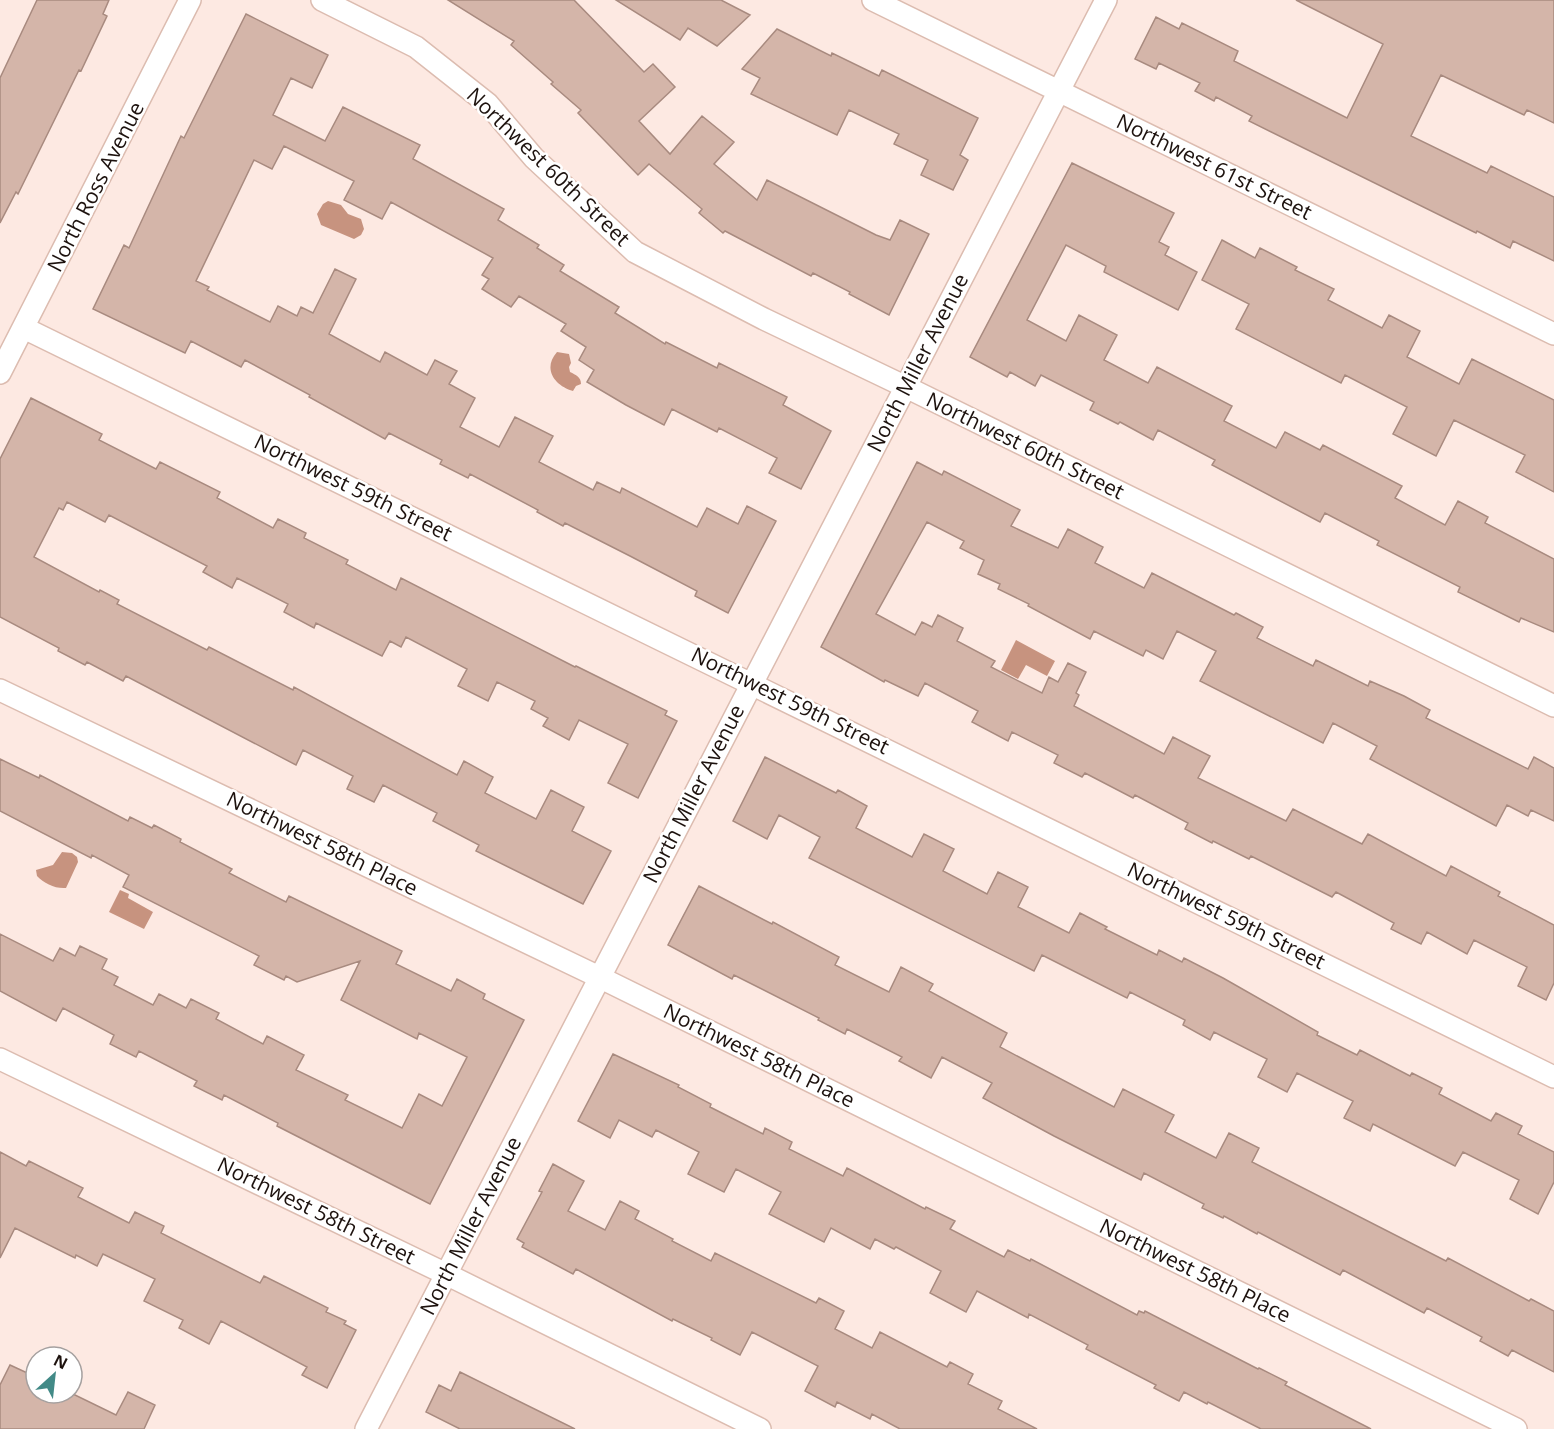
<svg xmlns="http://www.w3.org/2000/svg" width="1554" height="1429" font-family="'Open Sans',sans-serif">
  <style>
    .water { fill: #c7937f }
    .building { fill: #d4b5a9; stroke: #a88a7f; stroke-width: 1.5 }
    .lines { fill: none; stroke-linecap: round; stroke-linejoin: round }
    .street-casing { stroke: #dcbcb0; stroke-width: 24 }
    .street { stroke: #fff; stroke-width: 21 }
    .labels { text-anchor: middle; stroke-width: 5; stroke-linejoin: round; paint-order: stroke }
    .street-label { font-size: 21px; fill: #1d120e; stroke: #fff }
  </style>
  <rect width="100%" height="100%" fill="#fde9e2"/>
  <path class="water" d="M328,201L341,205L348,214L361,219L364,229L361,235L354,239L321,225L317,214L323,204Z
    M557,352L569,354L571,363L569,367L570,372C576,375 581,377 581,384L576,386L573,391C555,386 542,369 557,352Z
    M1016,640L1055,661L1047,676L1026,665L1018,679L1001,670Z
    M62,852L72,853L77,857L78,862L66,888C55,889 44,883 37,876L36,870L53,865Z
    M120,890L129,894L128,898L153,912L144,929L109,912Z"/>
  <path class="building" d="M37,0H109L103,14L107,16L81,71L79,70L18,194L16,192L0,223V78Z
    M448,0H574L644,72L653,64L675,87L639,121L670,154L702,116L734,142L714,164L757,200L767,180L876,235L890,240L900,220L929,234L889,315L849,294L850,292L813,273L811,276L725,231L723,233L699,213L702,209L649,164L638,175L578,113L581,110L551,84L553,82L511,45L514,41Z
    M616,0H721L750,15L717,46L688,28L680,40Z
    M1296,0H1554V123L1527,110L1524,115L1441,75L1411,136L1487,173L1491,166L1554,197V261L1513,241L1510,248L1477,231L1476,233L1249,121L1252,116L1216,97L1214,101L1195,91L1200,83L1159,63L1156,69L1135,59L1156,17L1179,29L1182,23L1238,51L1234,61L1347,118L1383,44Z
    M246,14L328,55L312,88L291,78L273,115L325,141L343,107L420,145L413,159L504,209L498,220L539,245L537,248L564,265L560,271L619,307L615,313L665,344L666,342L717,368L719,363L787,397L783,405L831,431L801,489L769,473L777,458L719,428L717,432L672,409L664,425L626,405L587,382L594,370L579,360L586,347L561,331L566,324L519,296L511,307L482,289L489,279L482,275L493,258L391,202L382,219L344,200L354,181L284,146L272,169L254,160L196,281L209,287L207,290L270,322L278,306L297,316L301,307L313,313L335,269L356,279L329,334L380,362L385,352L427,375L435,360L457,371L449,384L475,398L460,427L499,447L515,417L553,436L539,462L593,490L597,482L620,493L622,488L697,527L707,508L738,524L747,506L776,521L728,613L695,596L697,591L630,556L565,523L563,526L537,512L538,510L470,474L468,478L440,464L442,460L389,433L385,439L309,397L310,395L245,360L241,367L191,341L185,353L93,309L124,245L129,248L181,136L184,138Z
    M777,29L831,56L832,53L879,76L882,70L978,118L960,155L968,160L953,190L921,175L928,160L894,144L899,134L849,110L837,135L751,94L760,78L742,69Z
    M1072,163L1174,213L1159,242L1169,247L1165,255L1197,272L1178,310L1104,272L1106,266L1066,245L1027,320L1066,341L1079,315L1117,335L1104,360L1148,383L1157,367L1232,406L1224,421L1276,448L1285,432L1320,450L1323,445L1402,486L1395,498L1445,525L1458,501L1488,517L1485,523L1554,559V632L1521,618L1519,622L1458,592L1460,587L1377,545L1379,541L1325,513L1320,522L1212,465L1215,460L1158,430L1153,440L1120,422L1118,424L1090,410L1094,402L1041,375L1035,386L1010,372L1007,377L970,357Z
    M1222,240L1255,258L1260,248L1297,267L1295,270L1334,289L1328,300L1382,328L1389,315L1420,331L1407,357L1459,384L1472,359L1554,400V492L1516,472L1525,455L1454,420L1436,456L1393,434L1407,407L1345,375L1341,383L1236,329L1249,304L1202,280Z
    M31,398L102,434L99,440L156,469L160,462L220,492L217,498L273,528L278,519L306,533L304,538L348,560L346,564L396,590L401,578L575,667L576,666L667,711L665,715L677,721L638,798L608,783L628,744L579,720L569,740L543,726L548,718L531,709L535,701L497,682L488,701L458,686L467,669L406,637L401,647L390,641L382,656L316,623L314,628L284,612L288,604L237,578L232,588L203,572L207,566L109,515L105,522L67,502L63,510L59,508L34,557L99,592L100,590L119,600L117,604L207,650L209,647L293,690L294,687L457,775L464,761L493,777L485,793L536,819L551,790L584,807L572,831L611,851L583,904L476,851L479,845L433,821L437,813L383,785L374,802L347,789L353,776L303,750L296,765L126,676L123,681L87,662L85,665L58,651L59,648L0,617V459Z
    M917,462L942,475L944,471L1020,510L1011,526L1058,548L1068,529L1103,547L1095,563L1144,588L1152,573L1234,615L1236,613L1263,627L1257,638L1313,666L1316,660L1368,686L1370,681L1404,696L1430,710L1426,718L1528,769L1534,757L1554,768V821L1531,810L1528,816L1507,805L1496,826L1370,759L1377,746L1333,723L1323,743L1200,681L1216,651L1177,631L1163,659L1146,650L1143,656L1094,631L1090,639L1028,606L1029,604L998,589L1000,584L978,574L984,560L960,548L964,541L927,522L876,614L915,635L922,622L932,627L938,615L963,628L957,641L995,661L991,667L1042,693L1049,677L1058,682L1068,663L1086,672L1076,693L1079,695L1074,706L1164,754L1173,737L1210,756L1198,778L1286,821L1293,809L1362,844L1368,834L1446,876L1451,866L1500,892L1498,896L1554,925V983L1546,1000L1518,986L1527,967L1474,940L1467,954L1427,932L1421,944L1391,929L1394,923L1336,892L1332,897L1251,856L1249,859L1213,841L1212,843L1185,829L1188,823L1135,795L1133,798L1085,773L1082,777L1054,763L1058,755L1012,732L1008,741L972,722L978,711L925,683L918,696L885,680L884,682L821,647Z
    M765,757L836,793L838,790L867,806L856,828L912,857L924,834L954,849L943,871L987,894L998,872L1028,887L1018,907L1069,933L1080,913L1107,927L1105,929L1157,955L1159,950L1182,962L1184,958L1223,978L1318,1032L1317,1035L1357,1055L1360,1050L1410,1076L1412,1073L1442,1088L1439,1094L1491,1121L1496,1113L1522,1126L1518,1134L1554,1152V1182L1538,1214L1510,1199L1519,1180L1463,1152L1455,1166L1373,1124L1370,1131L1344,1118L1353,1101L1297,1073L1287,1092L1258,1077L1267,1059L1214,1032L1210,1040L1183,1025L1185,1020L1130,992L1127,998L1042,955L1034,971L809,858L820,837L779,815L767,839L733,821Z
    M0,759L39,778L40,775L128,821L130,817L152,828L154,825L181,839L180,842L232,869L229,873L286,902L289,896L402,951L396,964L451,991L457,979L485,994L483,999L524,1020L430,1204L277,1126L278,1123L224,1095L222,1100L194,1086L197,1081L139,1051L136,1057L110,1044L114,1035L63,1008L56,1021L0,991V934L53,961L60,948L75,956L80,946L107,959L102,969L118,977L114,985L153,1005L159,994L186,1008L191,999L219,1013L216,1019L263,1044L267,1036L304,1055L296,1070L348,1095L345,1100L402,1128L419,1094L442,1106L467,1057L419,1033L417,1039L341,1000L360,961L297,982L286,976L284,980L254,965L259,956L123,887L129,875L92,855L91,858L0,811Z
    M699,886L772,924L773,922L839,957L835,965L889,992L901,967L933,984L929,991L1007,1033L1000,1047L1114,1107L1123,1089L1174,1115L1165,1132L1216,1158L1229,1133L1259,1148L1252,1162L1446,1261L1448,1258L1529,1301L1531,1299L1554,1311V1372L1512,1350L1508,1356L1480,1341L1482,1337L1427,1308L1424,1313L1343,1270L1340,1275L1258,1232L1257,1234L1224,1216L1223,1218L1202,1208L1204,1204L1144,1173L1141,1180L1054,1136L983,1098L992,1083L942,1057L931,1078L899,1061L902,1057L847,1029L845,1034L818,1020L819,1018L734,975L732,979L668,945Z
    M613,1054L679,1085L678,1087L711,1104L710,1107L763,1134L765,1128L792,1142L789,1149L843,1176L847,1168L925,1209L926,1207L955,1221L950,1229L1004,1257L1008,1250L1030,1261L1031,1259L1137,1315L1139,1311L1144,1313L1145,1311L1258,1369L1259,1368L1287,1382L1285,1385L1371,1429H1261L1208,1402L1207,1404L1184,1392L1179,1401L1154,1388L1156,1385L1086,1349L1088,1345L1029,1314L1028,1318L977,1291L966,1312L930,1293L941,1271L896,1247L894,1249L875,1239L870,1249L831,1228L824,1242L769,1214L781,1192L736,1169L724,1192L688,1174L699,1152L656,1130L652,1137L619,1120L610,1138L578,1121Z
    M0,1152L26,1166L29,1161L83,1188L78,1197L129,1223L135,1212L164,1226L161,1233L260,1283L264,1276L328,1308L326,1312L346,1321L344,1324L356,1330L327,1388L302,1375L307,1367L221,1321L209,1344L179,1328L183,1320L144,1301L155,1279L103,1254L97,1266L76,1255L75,1258L15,1228L0,1258Z
    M553,1164L584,1181L568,1211L605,1230L620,1201L639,1211L635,1219L673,1239L672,1241L711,1261L715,1253L816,1303L819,1298L844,1311L835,1329L872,1348L880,1332L947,1367L950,1362L973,1374L968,1384L1002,1401L998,1409L1037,1429H900L872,1414L870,1419L837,1402L835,1407L805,1391L818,1366L752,1332L740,1355L711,1340L712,1338L673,1319L672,1321L576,1269L573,1274L522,1247L524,1243L517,1239L542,1192L539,1191Z
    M10,1365L36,1377V1393H71L116,1415L128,1392L155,1405L144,1429H0V1385Z
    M460,1372L575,1429H460L426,1412L439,1385L451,1391Z"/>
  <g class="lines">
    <defs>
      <path id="street" d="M322,0L416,47L488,104L534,158L635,252L764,319L906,387L1554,706
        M873,0L1554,334
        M24,328L1554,1077
        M0,373L190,0
        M0,690L599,977L1516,1429
        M0,1059L446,1274L760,1429
        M366,1429L1106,0"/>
    </defs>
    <use href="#street" class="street-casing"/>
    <use href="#street" class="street"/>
  </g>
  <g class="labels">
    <g class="street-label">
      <text transform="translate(548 167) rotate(44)" y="7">Northwest 60th Street</text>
      <text transform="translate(1214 167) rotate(26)" y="7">Northwest 61st Street</text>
      <text transform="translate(96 187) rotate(-63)" y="7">North Ross Avenue</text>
      <text transform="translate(918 363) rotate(-63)" y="7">North Miller Avenue</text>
      <text transform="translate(1025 446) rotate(26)" y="7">Northwest 60th Street</text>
      <text transform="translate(353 488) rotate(26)" y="7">Northwest 59th Street</text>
      <text transform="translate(790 701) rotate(26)" y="7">Northwest 59th Street</text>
      <text transform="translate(694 794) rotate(-63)" y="7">North Miller Avenue</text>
      <text transform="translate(322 844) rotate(26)" y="7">Northwest 58th Place</text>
      <text transform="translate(1226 916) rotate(26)" y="7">Northwest 59th Street</text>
      <text transform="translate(759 1056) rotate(26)" y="7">Northwest 58th Place</text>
      <text transform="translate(316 1211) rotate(26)" y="7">Northwest 58th Street</text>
      <text transform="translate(471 1226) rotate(-63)" y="7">North Miller Avenue</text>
      <text transform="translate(1195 1271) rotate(26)" y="7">Northwest 58th Place</text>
    </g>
  </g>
  <g transform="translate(54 1375) rotate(27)"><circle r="28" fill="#ffffff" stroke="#a5a09f" stroke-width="1.5"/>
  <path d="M0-4.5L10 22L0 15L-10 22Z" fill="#428a87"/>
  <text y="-9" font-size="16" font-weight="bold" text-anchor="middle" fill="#1d120e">N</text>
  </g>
</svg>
